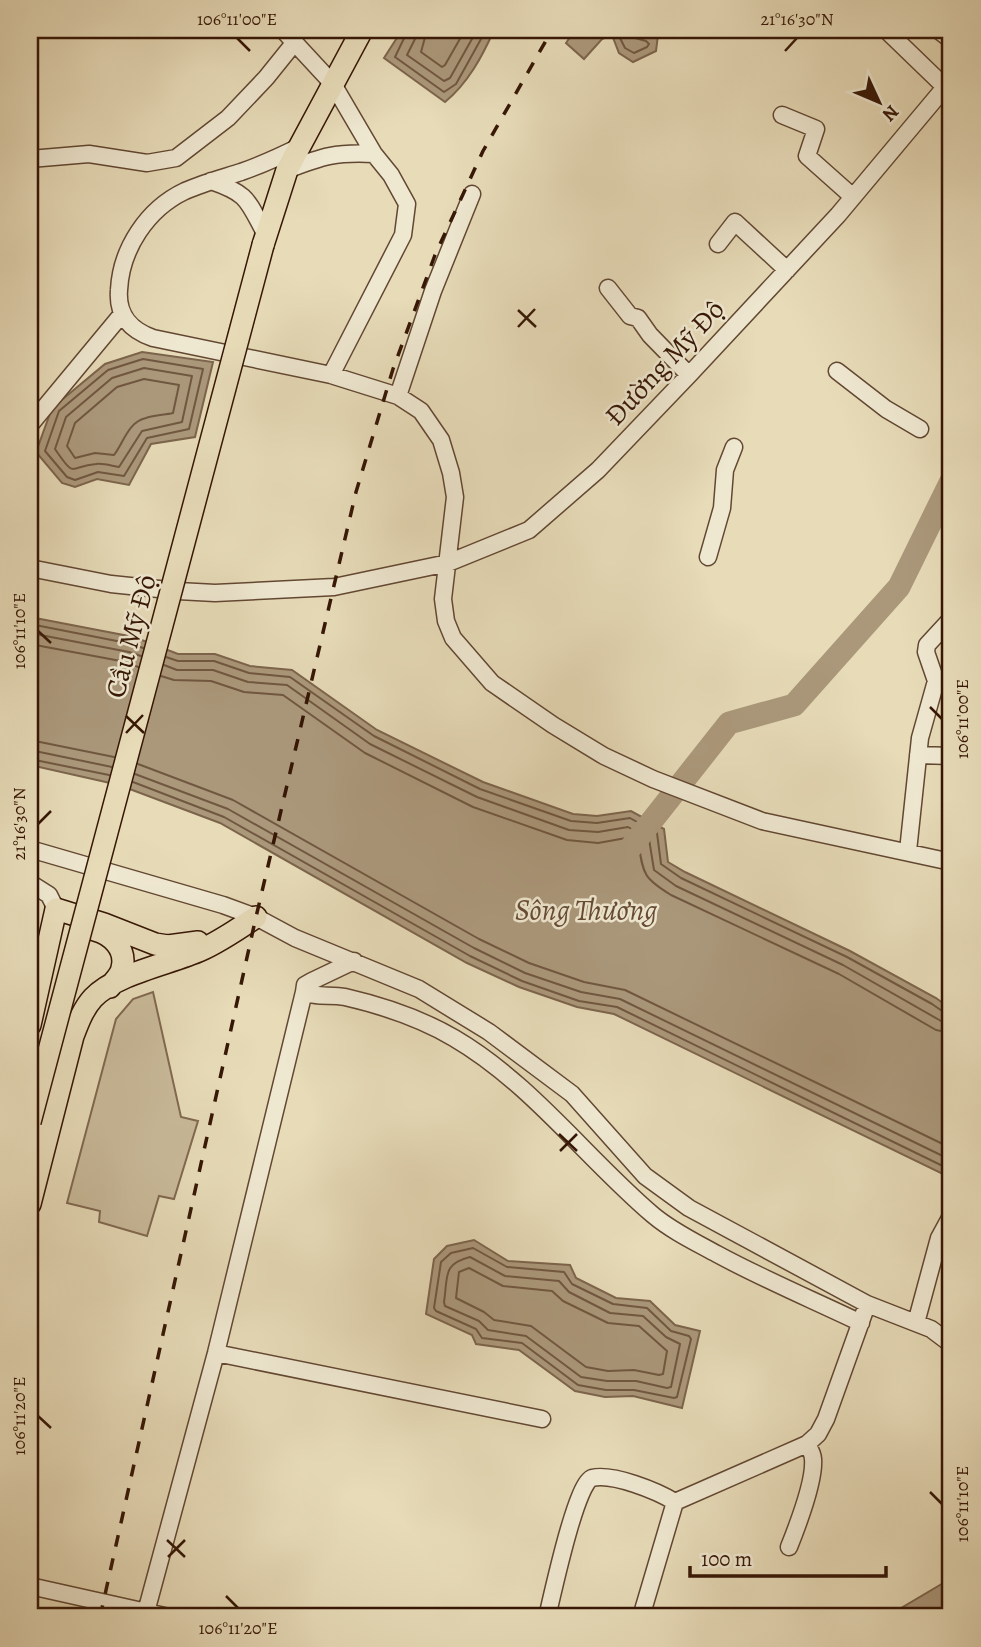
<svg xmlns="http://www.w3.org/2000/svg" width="981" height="1647" font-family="Alegreya,serif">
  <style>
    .green { fill: #c9ba9a; stroke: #806850; stroke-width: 2 }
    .water { fill: #ab987b; stroke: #7c644c; stroke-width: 2 }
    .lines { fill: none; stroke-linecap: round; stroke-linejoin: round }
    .shore { stroke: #705740; stroke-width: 2 }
    .river { stroke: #ab987b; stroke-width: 23 }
    .minor-casing { stroke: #624732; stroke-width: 19 }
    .major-casing { stroke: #361605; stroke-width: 24 }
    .minor { stroke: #efe8d1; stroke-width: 16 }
    .major { stroke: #e7dbb8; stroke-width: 21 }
    .rail { stroke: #361605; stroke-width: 3.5; stroke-dasharray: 12 12; stroke-linecap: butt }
    .major-bridge-casing { stroke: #361605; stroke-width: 24; stroke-linecap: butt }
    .major-bridge { stroke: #e7dbb8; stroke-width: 21 }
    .ticks { fill: none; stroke: #361605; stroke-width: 2.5 }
    .labels { text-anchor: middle; stroke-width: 5; stroke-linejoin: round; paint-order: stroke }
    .street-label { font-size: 28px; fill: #361605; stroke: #efe8d1 }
    .water-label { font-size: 30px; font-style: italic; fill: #654a34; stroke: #efe8d1 }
    .neatline { fill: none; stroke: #361605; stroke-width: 2.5 }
    .ticks-label { font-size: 18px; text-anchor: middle; fill: #361605 }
  </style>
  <rect width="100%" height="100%" fill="#e7dbb8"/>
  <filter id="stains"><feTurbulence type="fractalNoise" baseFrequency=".00286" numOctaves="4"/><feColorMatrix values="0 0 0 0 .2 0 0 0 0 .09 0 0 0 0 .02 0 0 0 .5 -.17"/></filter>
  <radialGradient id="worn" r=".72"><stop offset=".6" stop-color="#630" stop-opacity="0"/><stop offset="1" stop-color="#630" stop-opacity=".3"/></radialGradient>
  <path class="green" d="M153,992L181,1117L198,1121L174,1199L159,1196L147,1236L99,1222L100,1211L67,1203L116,1019L133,999Z"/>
  <path class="water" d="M402,30H494C482,57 468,83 445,102L384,58Z
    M575,30H637L636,33L658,35L656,51L633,62L619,53L612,35L602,39L584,59L566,43Z
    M142,352L213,362L195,437L151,444L129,485L97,479L75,487L62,483L36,452L52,408L105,364Z
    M30,617L134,637L178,654H215L250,666L292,670L377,730L483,782L573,814L597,816L631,811L664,829L668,862L685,872L850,951L936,998L951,1009V1178L614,1014L577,1007L519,987L467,963L220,823L119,785L30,765Z
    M474,1240L508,1261L570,1265L576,1278L616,1298L650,1301L675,1325L700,1331L682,1408L633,1396L605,1397L575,1391L519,1350L476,1344L472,1335L426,1314L434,1259L447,1246Z
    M945,1582L951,1584V1617H886Z"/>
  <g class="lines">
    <path class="shore" d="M408,30L395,57L444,92L456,84L486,30
      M417,30L416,37L407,55L444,81L450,78L477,30
      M427,30L421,52L442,67L445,65L465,30
      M616,30L625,48L634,53L647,47L649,44L646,41L635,38L631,30
      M143,359L203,369L189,429L147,438L124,476L98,472L75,480L67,477L45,451L59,411L108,370Z
      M144,368L192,376L182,422L142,431L119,467C112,466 104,463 96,464C69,466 76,480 55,449L66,417L112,378Z
      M144,379L179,385L173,413C165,415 155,415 146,418C128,422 124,442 114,455L95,453L75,458L67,446L75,423L117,387Z
      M30,624L132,644L143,648
      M30,633L129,652L141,656
      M30,644L126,662L138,667
      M166,657L178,661H214L249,673L290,677L374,736L480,789L571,821L597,823L630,818L657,833L661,864L681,878L847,957L932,1004L945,1013L951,1014
      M164,665L177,670H213L248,682L287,685L370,744L477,797L569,830L598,832L628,827L649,839L654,870L676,886L843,965L941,1021L951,1023
      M161,676L174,680L211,681L244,692L283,695L365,753L473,807L567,840L598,843L626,838L639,846C643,875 645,879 671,895L839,974L936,1030L951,1033
      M30,740L114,757
      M30,750L112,767
      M30,759L109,775
      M138,764L233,800L479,939L529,963L584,982L625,990L951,1148
      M135,774L228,809L474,948L525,973L581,992L620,999L951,1160
      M133,782L224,817L470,956L522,981L579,1001L617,1007L951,1170
      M473,1248L507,1267L564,1272L572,1284L613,1304L647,1308L671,1331L689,1336L691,1339L677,1397L674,1398L634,1390H606L578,1385L522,1343L482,1338L476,1329L436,1311L434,1308L441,1262L451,1253Z
      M470,1257L505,1276L559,1281L569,1292L610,1313L643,1316L666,1337L680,1344L671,1387L667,1388L636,1381H607L581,1377L526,1336L488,1330L479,1321L445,1306L444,1302C448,1277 442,1264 470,1257Z
      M469,1268L503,1286L552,1291L563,1301L608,1323L639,1326L667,1351L663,1374L659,1375L634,1370L608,1371L586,1367L531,1326L494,1320L484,1312L456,1298L459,1272Z"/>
    <path class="river" d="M632,846L729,723L794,705L899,587L951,481"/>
    <defs>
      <path id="minor" d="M283,30L333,84L374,154L391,175L407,204L403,235L331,375
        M886,30L945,87
        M938,30L951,40
        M782,115L816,129L807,156L853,197
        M301,146C281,156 261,165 241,172C222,178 203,183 185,191C147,209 121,249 119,290C117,315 130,330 153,338L331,375L398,396L421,411L441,440L451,473L455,497L443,599L446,621L453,638L492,683L553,725L604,756L653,779L762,821L951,862
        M30,159L89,154L147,163L176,158L228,118L266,78L295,42
        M287,170C323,156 336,152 374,154
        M211,181C249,194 247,200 266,235
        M718,244L735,222L787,270
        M608,288L630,316L638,318L650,335L689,375
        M837,371L886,409L920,429
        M398,396L433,291L472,194
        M30,425L122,314
        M708,557L722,508L725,470L734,447
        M30,568L111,584L178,591L215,593L334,587L448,563L529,530L598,470L689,375L838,215L951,80
        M918,755L951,756
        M30,849L223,905L256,917L295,938L419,989L489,1032L572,1094L645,1176L689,1208L867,1304L931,1329L951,1344
        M908,851L920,738L936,681L926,652L927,645L951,619
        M30,883L49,895L56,909
        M354,961L312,981L305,985L304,992C316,998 332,994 345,997C384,1006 420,1018 454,1038C531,1083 586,1158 653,1215C672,1231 695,1242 717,1254C763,1279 813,1300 861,1323
        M916,1323L939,1238L951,1216
        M216,1353L542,1419
        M789,1547C797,1527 815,1481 813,1459C813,1454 810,1449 807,1444
        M30,1586L169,1617
        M146,1612L216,1353L304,992
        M547,1617C552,1597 576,1483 592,1478C613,1473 657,1491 675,1502
        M641,1617L675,1502L807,1444L818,1434L826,1419L864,1313"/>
      <path id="major" d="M263,245L287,170L362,30
        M95,930C111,934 127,949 122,968C121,975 114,981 110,987
        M30,1025L56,909L104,924L155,944L168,946L198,942
        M30,1204L73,1036C78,1023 83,1009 93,998C117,973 170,964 201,950C221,941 238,929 256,917"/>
    </defs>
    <use href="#minor" class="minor-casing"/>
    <use href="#major" class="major-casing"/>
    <use href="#minor" class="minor"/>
    <use href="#major" class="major"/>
    <path class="rail" d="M100,1617L256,917L356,492L393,369L435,255L483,151L552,30"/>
    <defs>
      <path id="major-bridge" d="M30,1122L263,245"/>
    </defs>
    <use href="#major-bridge" class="major-bridge-casing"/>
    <use href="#major-bridge" class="major-bridge"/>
  </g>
  <path class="ticks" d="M237,38L250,51M785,51L797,38M518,310L536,327M518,327L535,309M38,631L51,643M930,707L942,719M126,716L144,733M126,733L143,715M38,824L51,811M559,1134L577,1151M560,1151L577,1134M38,1416L51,1428M930,1492L942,1504M167,1540L185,1557M168,1557L185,1540M226,1596L238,1608"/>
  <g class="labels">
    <g class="street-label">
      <text transform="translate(664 362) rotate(-47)" y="10">Đường Mỹ Độ</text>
      <text transform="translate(130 636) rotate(-75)" y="10">Cầu Mỹ Độ</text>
    </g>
    <g class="water-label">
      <text x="586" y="920">Sông Thương</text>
    </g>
  </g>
  <rect width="981" height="1647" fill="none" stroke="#e7dbb8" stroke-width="77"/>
  <g transform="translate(879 102) rotate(134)" stroke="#efe8d1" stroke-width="5" paint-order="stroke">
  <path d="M0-5L12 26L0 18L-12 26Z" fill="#361605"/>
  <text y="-10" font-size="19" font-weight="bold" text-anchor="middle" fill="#361605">N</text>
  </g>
  <path d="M690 1566v10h196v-10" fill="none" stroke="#361605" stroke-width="3.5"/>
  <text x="701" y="1566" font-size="21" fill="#361605" stroke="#efe8d1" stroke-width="5" paint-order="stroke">100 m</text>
  <rect x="38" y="38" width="904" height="1570" class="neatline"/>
  <g class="ticks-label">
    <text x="237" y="25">106°11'00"E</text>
    <text x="797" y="25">21°16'30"N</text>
    <text transform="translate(19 631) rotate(-90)" y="6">106°11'10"E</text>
    <text transform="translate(962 719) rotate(-90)" y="6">106°11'00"E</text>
    <text transform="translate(19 824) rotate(-90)" y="6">21°16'30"N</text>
    <text transform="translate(19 1416) rotate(-90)" y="6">106°11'20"E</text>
    <text transform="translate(962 1504) rotate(-90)" y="6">106°11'10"E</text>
    <text x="238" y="1634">106°11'20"E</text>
  </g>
  <rect width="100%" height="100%" filter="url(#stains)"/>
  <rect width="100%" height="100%" fill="url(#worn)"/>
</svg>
